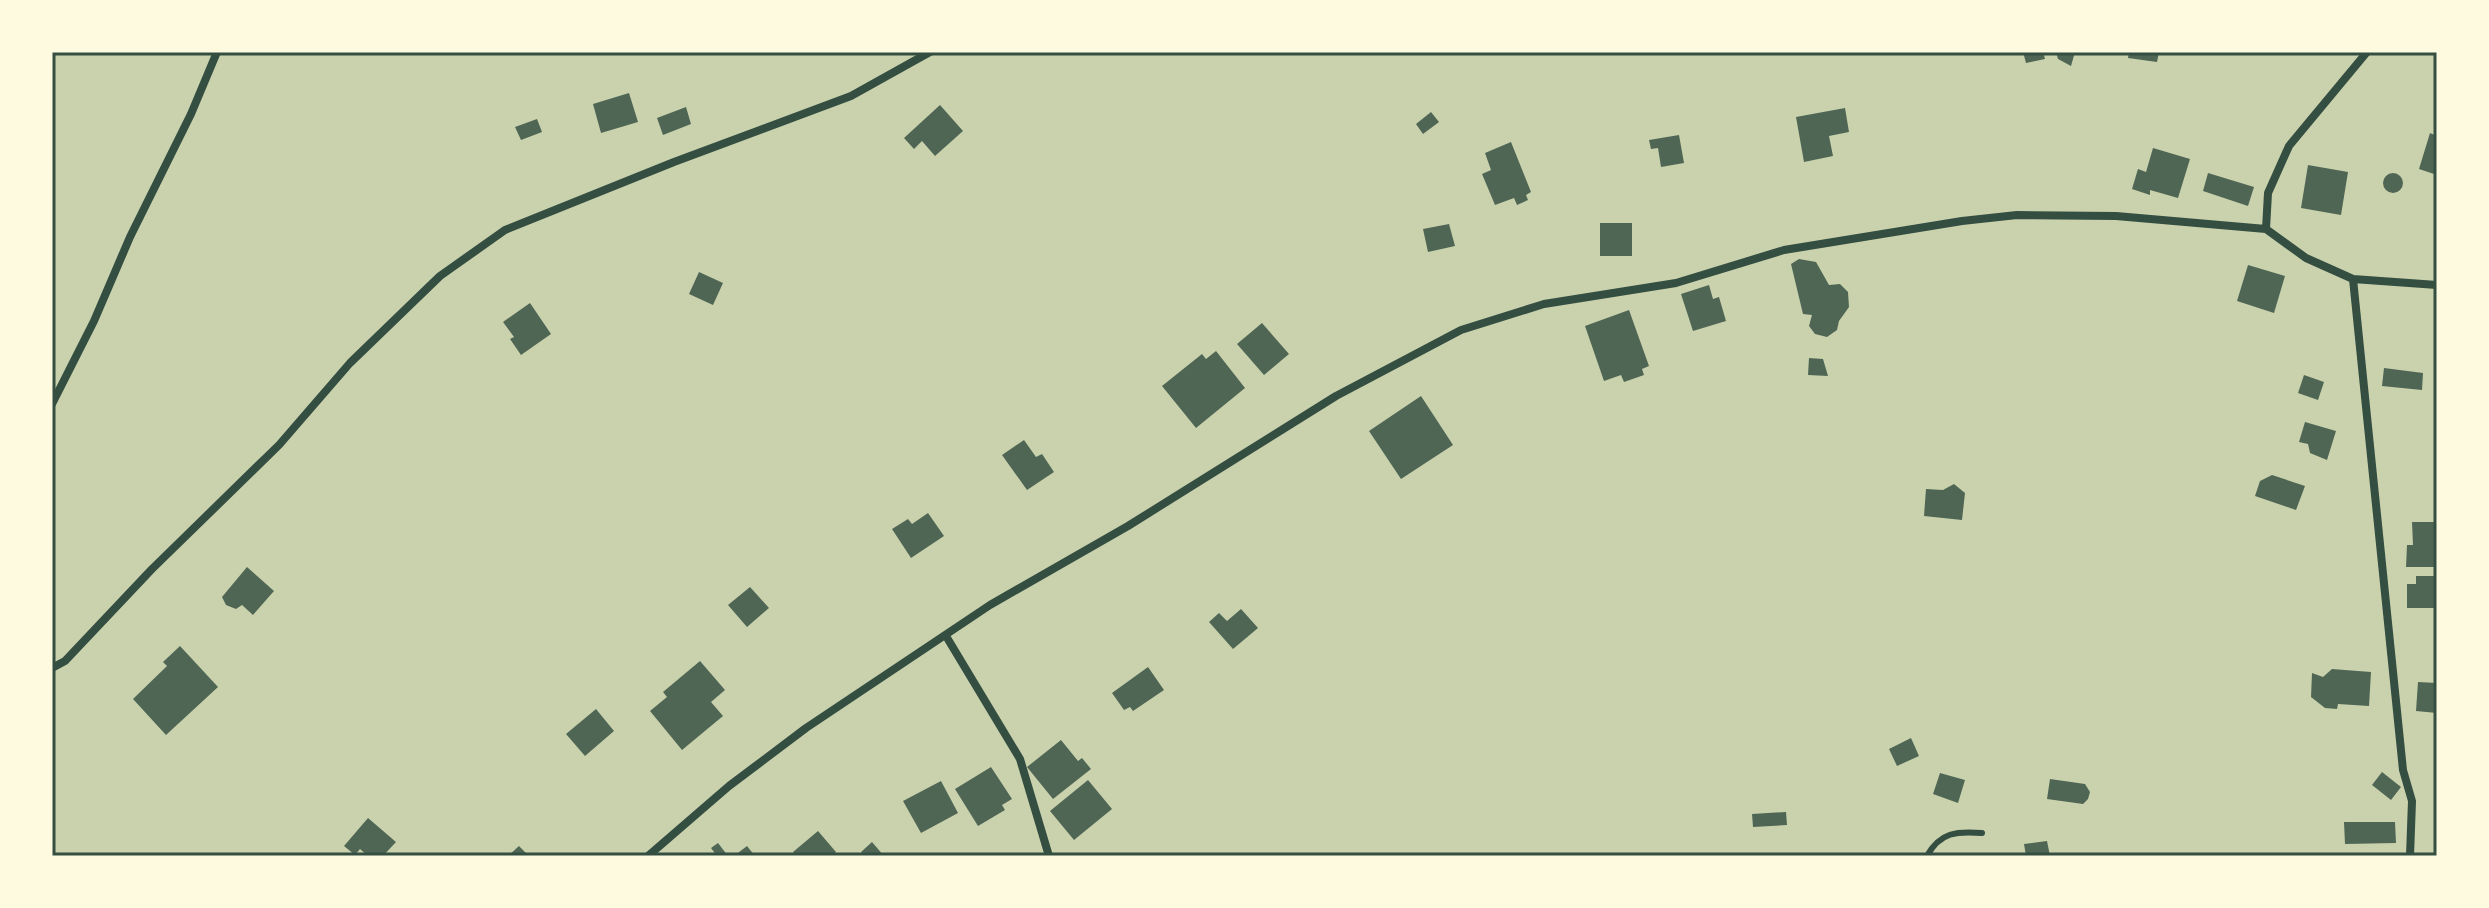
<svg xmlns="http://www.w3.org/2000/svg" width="2489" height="908" font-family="Mulish,sans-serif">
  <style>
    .green { fill: #cad2ad }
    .building { fill: #4f6655 }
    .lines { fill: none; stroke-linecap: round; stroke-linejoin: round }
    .service { stroke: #344e41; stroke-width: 6 }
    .minor { stroke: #344e41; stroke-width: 8 }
    .neatline { fill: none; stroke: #344e41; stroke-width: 3 }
  </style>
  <rect width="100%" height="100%" fill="#e9edc9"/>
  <path class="green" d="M52,52H2437V856H52Z"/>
  <path class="building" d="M2023,52H2043L2045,59L2026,63Z
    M2056,52H2075L2071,66L2058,59Z
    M2129,52H2159L2157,62L2128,58Z
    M629,93L638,122L601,133L593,104Z
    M940,105L963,131L935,156L922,141L914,149L904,138Z
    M686,107L691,124L663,135L657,118Z
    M1845,108L1849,132L1829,136L1833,156L1804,162L1796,117Z
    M1431,112L1439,122L1423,134L1416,124Z
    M537,119L542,132L521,140L515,127Z
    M2430,133L2437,136V175L2419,169Z
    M1679,135L1684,163L1661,167L1658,148L1651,149L1649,140Z
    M1511,142L1531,192L1526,195L1528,200L1517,205L1514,198L1495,205L1482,174L1491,170L1485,153Z
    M2153,148L2190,159L2178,198L2150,190V195L2132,189L2138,169L2146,172Z
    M2308,165L2348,172L2341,215L2301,208Z
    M2383 183a10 10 0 1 1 20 0a10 10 0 1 1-20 0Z
    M2208,173L2254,187L2248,206L2203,191Z
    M1600,223H1632V256H1600Z
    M1449,224L1455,246L1428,252L1423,229Z
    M1799,259L1816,262L1829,285L1840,284L1848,292L1849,307L1839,321L1837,330L1827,337L1815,334L1809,326L1812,315L1803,314L1791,264Z
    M2248,265L2285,276L2274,313L2237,301Z
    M699,272L723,283L713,305L689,294Z
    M1709,285L1713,299L1719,297L1726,321L1693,331L1681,294Z
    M530,303L551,334L521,355L510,339L514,337L503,322Z
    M1629,310L1649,366L1642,369L1644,375L1624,382L1621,375L1604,381L1585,326Z
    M1262,323L1289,354L1264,375L1237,344Z
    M1216,351L1245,388L1196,428L1162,386L1202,354L1206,359Z
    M1809,358L1823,359L1828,376L1808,375Z
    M2384,368L2423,373L2422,390L2382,386Z
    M2304,375L2324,382L2318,400L2298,393Z
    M1421,396L1453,445L1401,479L1369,431Z
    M2305,422L2336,431L2327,460L2310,453L2308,444L2299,442Z
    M1024,440L1036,457L1042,454L1054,472L1027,490L1002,455Z
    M2272,475L2305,486L2296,510L2255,496L2260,481Z
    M1954,484L1965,493L1962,520L1924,516L1926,489L1943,490Z
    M928,513L944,536L911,558L892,529L908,519L912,524Z
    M2412,522H2437V560H2434V567H2406L2407,545H2413Z
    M247,567L274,591L253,615L242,605L236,609L226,605L222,597Z
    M2416,576H2435L2436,608H2407V584H2416Z
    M750,587L769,608L747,627L728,605Z
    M1241,609L1258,628L1233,649L1209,622L1219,613L1227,621Z
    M180,646L218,687L166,735L133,699L167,666L163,662Z
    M700,661L725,690L711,702L723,716L682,750L650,711L667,697L663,692Z
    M1148,667L1164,690L1133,711L1130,707L1124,710L1112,693Z
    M2332,669L2371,672L2369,706L2338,704L2337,709L2325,708L2311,697L2312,673L2323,677Z
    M2418,682L2437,683V713L2416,711Z
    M596,709L614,731L585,756L566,734Z
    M1911,738L1919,756L1897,766L1889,749Z
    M1061,740L1078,761L1082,758L1091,769L1053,799L1027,767Z
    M991,767L1012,799L1002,805L1005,810L978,826L955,789Z
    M2382,772L2401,787L2391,800L2372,785Z
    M1940,773L1965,780L1958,803L1933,794Z
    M2050,779L2085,784L2090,792L2088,799L2083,804L2047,799Z
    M1088,780L1112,809L1074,840L1050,811Z
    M941,781L958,813L921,833L903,801Z
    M1786,812L1787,825L1753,827L1752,814Z
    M368,818L396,842L383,856H368L360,849L355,855L344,846Z
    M2344,822H2395L2396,843L2345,844Z
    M818,831L836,852L831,856H796L793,852Z
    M2047,841L2050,856H2026L2024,844Z
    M872,842L884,856H865L861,852Z
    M718,843L728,856H717L711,848Z
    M519,846L529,856H508Z
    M747,846L755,856H734Z"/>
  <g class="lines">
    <path class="service" d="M1927,856C1940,832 1957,831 1982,833"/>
    <path class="minor" d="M2266,229L2306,258L2353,279L2437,285
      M2353,279L2403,770L2412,801L2410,856
      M52,404L94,321L130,237L191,114L217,52
      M946,636L1020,759L1049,856
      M52,668L65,661L152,569L279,445L350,363L440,276L505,230L674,162L851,96L930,52
      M648,856L729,786L806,728L990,605L1128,526L1336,396L1461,330L1544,304L1676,283L1784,250L1962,221L2017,215L2116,216L2266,229L2268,193L2289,146L2367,52"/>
  </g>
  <rect width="2489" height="908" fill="none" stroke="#fefae0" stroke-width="108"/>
  <rect x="54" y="54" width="2381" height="800" class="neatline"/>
</svg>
